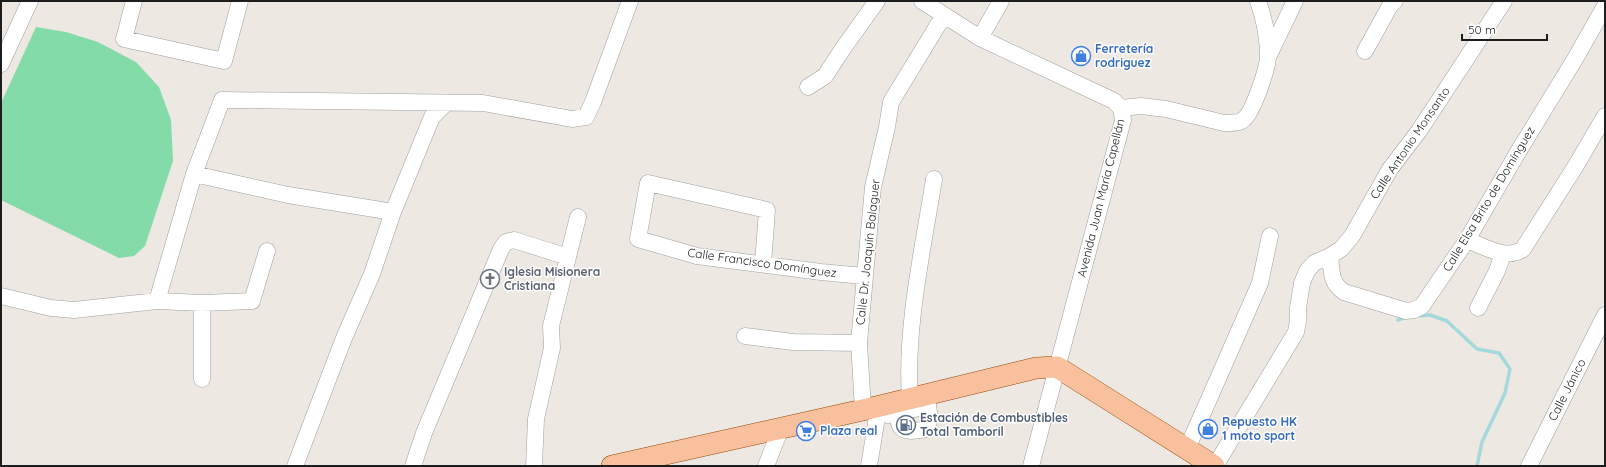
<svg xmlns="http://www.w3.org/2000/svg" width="1606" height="467" font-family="Quicksand,sans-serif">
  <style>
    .pitch { fill: #83dba8 }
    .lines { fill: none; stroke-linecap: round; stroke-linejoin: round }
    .stream { stroke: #a4d9db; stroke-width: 3.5 }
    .minor-casing { stroke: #9e9e9e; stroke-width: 17 }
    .major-casing { stroke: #924804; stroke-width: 22 }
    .minor { stroke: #fff; stroke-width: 16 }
    .major { stroke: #f9c09d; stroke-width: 21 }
    .labels { text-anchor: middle; stroke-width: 3; stroke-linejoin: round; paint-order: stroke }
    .shop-label { font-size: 12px; font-weight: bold; fill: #366cbe; stroke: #fff; text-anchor: start }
    .street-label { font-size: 12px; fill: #1d1d1d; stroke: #fff }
    .worship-label { font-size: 12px; font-weight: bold; fill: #5b616d; stroke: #fff; text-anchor: start }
    .service-label { font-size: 12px; font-weight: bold; fill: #4e5e75; stroke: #fff; text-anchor: start }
  </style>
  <rect width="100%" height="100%" fill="#eee8e3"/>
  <path class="pitch" d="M36,27L66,32L98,42L136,62L159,87L171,120L173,161L145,246L134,256L119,258L1,200V103Z"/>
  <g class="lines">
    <path class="stream" d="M1416,316L1430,315L1447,321L1477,349L1499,353L1510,369L1505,393L1482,442L1477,466
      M1398,320L1406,317"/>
    <defs>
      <path id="minor" d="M134,1L124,39L224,61L240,1
        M922,1L980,38L1114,101L1121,108L1123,120L1031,466
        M980,38L1001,1
        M1365,51L1391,4L1395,1
        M1268,57L1295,1
        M1,64L30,1
        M808,87L825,76L844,47L877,1
        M1121,108L1141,106L1166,109L1224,123C1231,123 1239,124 1244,119C1253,112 1268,68 1268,56C1268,38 1264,18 1258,1
        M194,174L288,195L393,212
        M1467,240C1484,246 1506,261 1523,249L1575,167L1605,116
        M1330,256C1332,271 1330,283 1344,292L1406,311L1414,310L1422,306L1467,240L1518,152L1575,59L1605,6
        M763,264L767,210L648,183L638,239L697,256L821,272L864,276
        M1,296L51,308L74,310L157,301L202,303V379
        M157,301L194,174L222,100L483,103L572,119L586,117L593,102L630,1
        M202,303L252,301L267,251
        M1478,308L1497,271L1503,254
        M745,336L793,342L859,343
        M910,398C905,328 923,249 934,179
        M898,401C898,427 896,435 926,429L930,418L926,394
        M863,409L859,343L873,187L887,127L891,102L944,15
        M888,415L928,406
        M1187,449L1260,283L1270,236
        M295,466L344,338L372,274L393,212L432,117L446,103
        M413,466L424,433L501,249L506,242L514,240L568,257L578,217
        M534,466L536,419L552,348L551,326L568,257
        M766,466L781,428
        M869,466L877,417L876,407
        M1215,466L1296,332L1298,321V308L1302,283L1307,271L1314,263L1330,256L1341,249L1352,236L1390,169L1419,131L1504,1
        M1529,466L1605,315"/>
      <path id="major" d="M612,466L876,407L1036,368L1057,367L1214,466"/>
    </defs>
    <use href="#minor" class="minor-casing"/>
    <use href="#major" class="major-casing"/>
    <use href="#minor" class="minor"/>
    <use href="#major" class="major"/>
  </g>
  <defs>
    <symbol id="shop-ring" viewBox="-11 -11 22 22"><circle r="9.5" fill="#fff" stroke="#3f7fe0" stroke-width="1.5"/><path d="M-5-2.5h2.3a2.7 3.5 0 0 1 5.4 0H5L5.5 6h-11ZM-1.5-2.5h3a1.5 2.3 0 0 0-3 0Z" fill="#3f7fe0"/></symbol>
    <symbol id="church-ring" viewBox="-11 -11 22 22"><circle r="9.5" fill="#fff" stroke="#6b7280" stroke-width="1.5"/><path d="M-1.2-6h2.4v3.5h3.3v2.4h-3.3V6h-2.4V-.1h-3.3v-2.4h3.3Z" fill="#6b7280"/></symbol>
    <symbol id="fuel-ring" viewBox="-11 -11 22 22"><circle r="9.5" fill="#fff" stroke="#5c6f8a" stroke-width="1.5"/><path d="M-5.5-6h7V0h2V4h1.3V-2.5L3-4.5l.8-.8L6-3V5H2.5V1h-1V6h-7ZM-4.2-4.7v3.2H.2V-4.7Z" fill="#5c6f8a"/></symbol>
    <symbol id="supermarket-ring" viewBox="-11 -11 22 22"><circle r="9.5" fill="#fff" stroke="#3f7fe0" stroke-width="1.5"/><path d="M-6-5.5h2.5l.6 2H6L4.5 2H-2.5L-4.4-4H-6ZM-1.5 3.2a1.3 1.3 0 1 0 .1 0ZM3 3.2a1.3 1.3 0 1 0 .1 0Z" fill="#3f7fe0"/></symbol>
  </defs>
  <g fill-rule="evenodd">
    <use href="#shop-ring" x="1070" y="45" width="22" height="22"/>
    <use href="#church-ring" x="479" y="268" width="22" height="22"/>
    <use href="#fuel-ring" x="895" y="414" width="22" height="22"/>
    <use href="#shop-ring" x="1197" y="418" width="22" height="22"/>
    <use href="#supermarket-ring" x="795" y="420" width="22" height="22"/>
  </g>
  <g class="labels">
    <g class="shop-label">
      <text x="1095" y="53">Ferretería<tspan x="1095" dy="14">rodriguez</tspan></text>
      <text x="1222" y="426">Repuesto HK<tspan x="1222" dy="14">1 moto sport</tspan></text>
      <text x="820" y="435">Plaza real</text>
    </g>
    <g class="street-label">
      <text transform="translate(1410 143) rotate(-56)" y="4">Calle Antonio Monsanto</text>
      <text transform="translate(1101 198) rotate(-76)" y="4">Avenida Juan María Capellán</text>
      <text transform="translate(1489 199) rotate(-59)" y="4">Calle Elsa Brito de Domínguez</text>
      <text transform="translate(868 252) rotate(-84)" y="4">Calle Dr. Joaquín Balaguer</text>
      <text transform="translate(762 263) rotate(8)" y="4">Calle Francisco Domínguez</text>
      <text transform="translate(1567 390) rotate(-63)" y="4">Calle Jánico</text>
    </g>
    <g class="worship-label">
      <text x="504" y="276">Iglesia Misionera<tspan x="504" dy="14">Cristiana</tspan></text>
    </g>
    <g class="service-label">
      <text x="920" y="422">Estación de Combustibles<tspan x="920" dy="14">Total Tamboril</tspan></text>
    </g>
  </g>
  <rect width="1606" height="467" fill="none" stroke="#1d1d1d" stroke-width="4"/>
  <path d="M1462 34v6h85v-6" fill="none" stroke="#1d1d1d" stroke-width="2"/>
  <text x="1468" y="34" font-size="12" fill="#1d1d1d" stroke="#ffffff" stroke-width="3" paint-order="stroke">50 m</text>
</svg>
